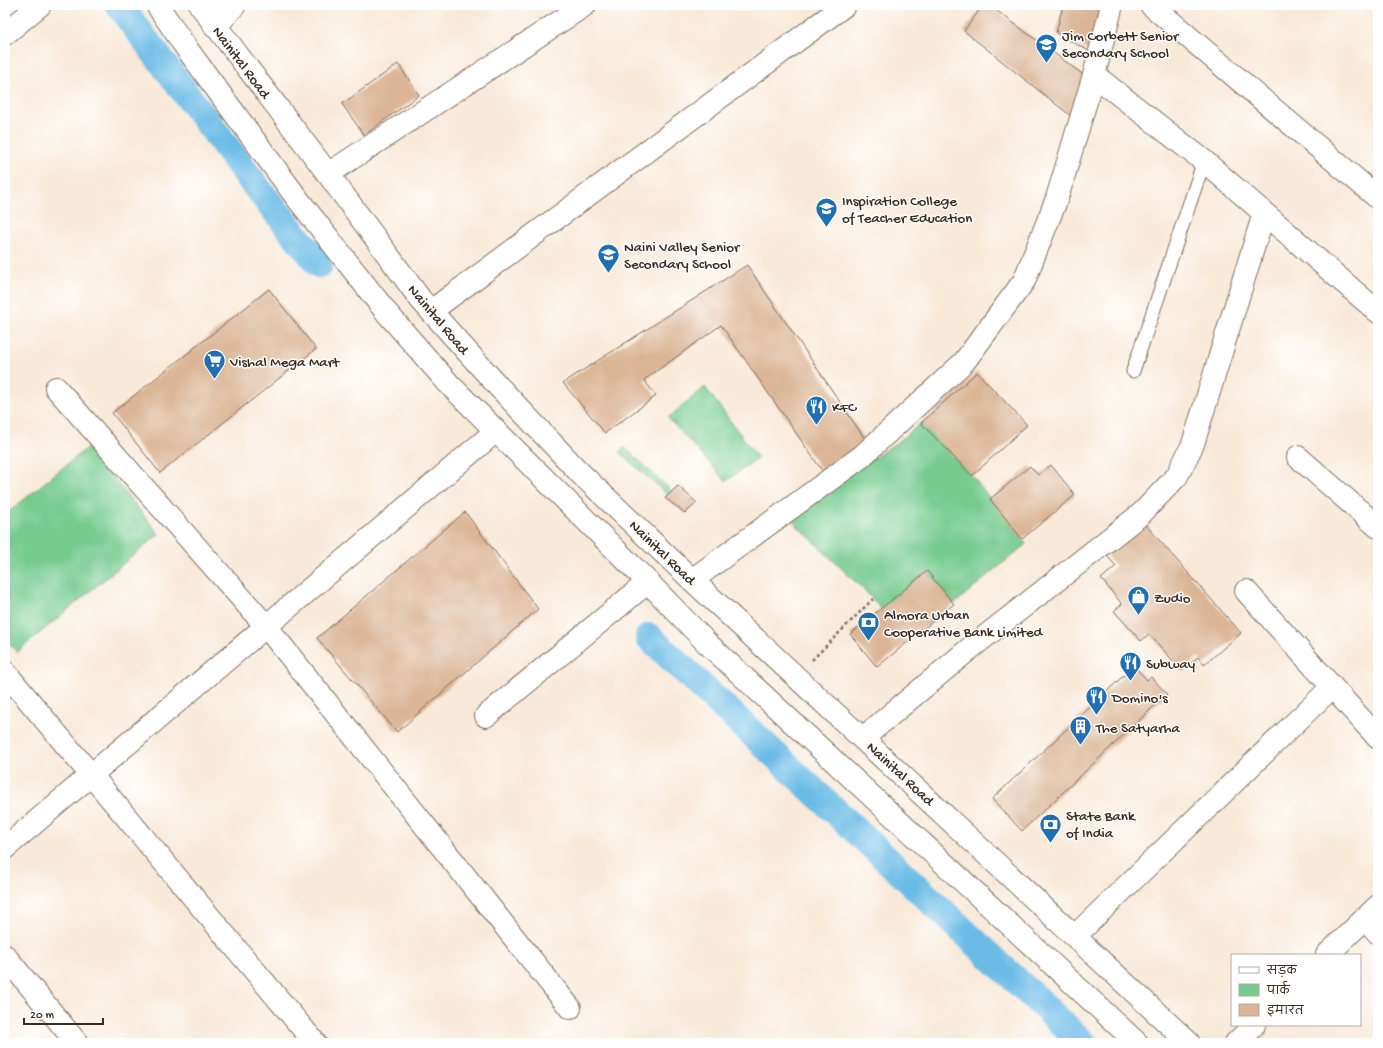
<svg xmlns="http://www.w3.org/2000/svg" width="1383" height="1048" font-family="'Gochi Hand','Playpen Sans Deva',sans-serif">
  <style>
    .green { fill: #76cb8f; stroke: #587a56 }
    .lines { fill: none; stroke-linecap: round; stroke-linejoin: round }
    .canal { stroke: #6bbce6; stroke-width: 28 }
    .building { fill: #dbb595 }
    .lane-casing { stroke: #7d6d5f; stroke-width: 15 }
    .street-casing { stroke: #7d6d5f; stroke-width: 24 }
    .highway-casing { stroke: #7d6d5f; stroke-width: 24 }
    .path { stroke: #7d6d5f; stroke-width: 2.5; stroke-dasharray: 3 3; stroke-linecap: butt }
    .lane { stroke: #fff; stroke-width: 13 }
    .street { stroke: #fff; stroke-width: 22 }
    .highway { stroke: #fff; stroke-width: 22 }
    .labels { text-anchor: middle; stroke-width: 3; stroke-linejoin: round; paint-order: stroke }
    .poi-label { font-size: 15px; fill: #3b2a1e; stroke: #fff; text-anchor: start }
    .street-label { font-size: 15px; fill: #3b2a1e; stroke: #fff }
  </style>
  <rect width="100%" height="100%" fill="#fff"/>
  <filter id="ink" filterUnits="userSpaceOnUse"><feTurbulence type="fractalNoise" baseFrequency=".025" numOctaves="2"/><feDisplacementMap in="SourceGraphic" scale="8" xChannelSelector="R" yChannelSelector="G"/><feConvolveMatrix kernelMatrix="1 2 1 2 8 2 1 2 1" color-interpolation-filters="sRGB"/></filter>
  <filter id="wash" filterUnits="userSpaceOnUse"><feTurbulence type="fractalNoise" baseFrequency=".012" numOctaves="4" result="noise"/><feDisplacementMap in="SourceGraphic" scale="16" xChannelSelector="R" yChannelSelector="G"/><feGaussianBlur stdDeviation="0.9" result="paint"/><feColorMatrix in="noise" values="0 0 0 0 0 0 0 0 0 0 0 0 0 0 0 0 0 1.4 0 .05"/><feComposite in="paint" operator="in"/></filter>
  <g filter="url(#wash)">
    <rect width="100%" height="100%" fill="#f8e9d8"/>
    <path class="green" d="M705,387L758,458L726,481L668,418Z
      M921,423L972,476L1026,544L954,604L927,571L881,609L868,594L788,517L903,438Z
      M88,447L159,534L17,652L5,639V515Z
      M624,447L672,491L668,495L619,452Z"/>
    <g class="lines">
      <path class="canal" d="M119,5L261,193L319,264
        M649,637L1083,1043"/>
    </g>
    <g id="blocks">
      <path class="building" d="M983,5H989L1085,76L1071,116L964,31Z
        M1063,5H1103L1091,52L1056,33Z
        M398,64L419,95L364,135L342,104Z
        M747,265L865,439L823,472L721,325L644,380L656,396L605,433L563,383Z
        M269,289L316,349L160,473L112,413Z
        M977,372L1027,425L972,476L921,423Z
        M1051,465L1075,495L1022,539L990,499L1030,466L1038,475Z
        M678,486L697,503L685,513L665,498Z
        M465,512L538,609L397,732L317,638Z
        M1144,523L1241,633L1204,665L1198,657L1182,671L1149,634L1141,641L1114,611L1122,604L1101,579L1116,566L1107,556Z
        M927,571L954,604L877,667L850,634Z
        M1134,666L1147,680L1151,677L1167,694L1022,831L992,799Z"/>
    </g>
  </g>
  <g filter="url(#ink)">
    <use href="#blocks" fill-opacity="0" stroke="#7d6d5f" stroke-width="1"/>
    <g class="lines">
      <defs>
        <path id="lane" d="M1133,371L1204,161"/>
        <path id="street" d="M1151,5L1378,198
          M215,27L235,5
          M5,34L40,5
          M1094,75L1204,161L1378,312
          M328,174L585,5
          M431,311L845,5
          M56,388L266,626L570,1008
          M1298,457L1378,527
          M692,580L861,457L964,362L1024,281L1057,198L1094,75L1112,5
          M1246,591L1378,738
          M5,672L315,1043
          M486,716L648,582
          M863,738L968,650L1141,514L1177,476L1193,444L1264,213
          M5,848L496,431
          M1365,918L1378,933
          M1075,936L1332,687
          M1327,955L1378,906
          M5,956L77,1043
          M1236,1043L1254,1025"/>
        <path id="highway" d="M157,5L187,49L297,198L387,313L449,384L648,582L707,643L1137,1043
          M200,5L328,174L421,300L498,386L579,472L692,580L1189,1043"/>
      </defs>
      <use href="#lane" class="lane-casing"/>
      <use href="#street" class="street-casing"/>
      <use href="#highway" class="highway-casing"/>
      <path class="path" d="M812,660L873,599"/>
      <use href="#lane" class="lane"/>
      <use href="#street" class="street"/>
      <use href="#highway" class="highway"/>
    </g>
  </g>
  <defs>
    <symbol id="school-pin" viewBox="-11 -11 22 30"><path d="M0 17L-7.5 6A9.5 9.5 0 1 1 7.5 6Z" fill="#1f6fb2" stroke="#fff"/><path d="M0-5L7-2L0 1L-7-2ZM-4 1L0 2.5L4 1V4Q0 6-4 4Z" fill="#fff"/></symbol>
    <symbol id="university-pin" viewBox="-11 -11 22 30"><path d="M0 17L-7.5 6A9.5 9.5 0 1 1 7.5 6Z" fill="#1f6fb2" stroke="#fff"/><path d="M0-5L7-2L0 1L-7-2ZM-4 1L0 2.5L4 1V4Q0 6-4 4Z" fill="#fff"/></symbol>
    <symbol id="supermarket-pin" viewBox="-11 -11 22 30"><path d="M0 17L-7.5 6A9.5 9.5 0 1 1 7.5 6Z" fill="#1f6fb2" stroke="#fff"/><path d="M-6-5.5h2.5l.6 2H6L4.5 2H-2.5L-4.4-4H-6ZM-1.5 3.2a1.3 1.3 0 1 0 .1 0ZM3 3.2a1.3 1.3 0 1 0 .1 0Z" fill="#fff"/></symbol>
    <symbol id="restaurant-pin" viewBox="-11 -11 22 30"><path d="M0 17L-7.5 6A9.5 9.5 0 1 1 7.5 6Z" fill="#1f6fb2" stroke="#fff"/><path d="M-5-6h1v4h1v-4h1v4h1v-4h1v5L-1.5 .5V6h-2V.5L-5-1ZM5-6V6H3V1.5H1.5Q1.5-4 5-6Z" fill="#fff"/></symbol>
    <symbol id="shop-pin" viewBox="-11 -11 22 30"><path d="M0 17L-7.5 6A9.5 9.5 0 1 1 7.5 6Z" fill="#1f6fb2" stroke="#fff"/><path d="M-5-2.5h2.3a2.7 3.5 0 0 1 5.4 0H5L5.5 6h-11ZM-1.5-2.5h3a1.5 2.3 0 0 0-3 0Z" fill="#fff"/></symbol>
    <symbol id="bank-pin" viewBox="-11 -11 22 30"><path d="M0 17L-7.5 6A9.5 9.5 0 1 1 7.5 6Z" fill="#1f6fb2" stroke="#fff"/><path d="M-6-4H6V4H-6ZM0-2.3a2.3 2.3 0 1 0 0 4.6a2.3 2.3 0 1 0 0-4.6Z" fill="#fff"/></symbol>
    <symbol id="building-pin" viewBox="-11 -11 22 30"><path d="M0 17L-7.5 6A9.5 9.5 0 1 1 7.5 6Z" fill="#1f6fb2" stroke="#fff"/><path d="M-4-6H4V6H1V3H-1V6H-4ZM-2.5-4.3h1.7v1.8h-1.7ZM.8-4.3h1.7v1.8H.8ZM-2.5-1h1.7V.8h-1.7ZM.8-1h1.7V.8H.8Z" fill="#fff"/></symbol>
  </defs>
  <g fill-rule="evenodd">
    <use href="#school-pin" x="1034" y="32" width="25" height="34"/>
    <use href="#university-pin" x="814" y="196" width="25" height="34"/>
    <use href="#school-pin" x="596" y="242" width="25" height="34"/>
    <use href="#supermarket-pin" x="202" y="348" width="25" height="34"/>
    <use href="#restaurant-pin" x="804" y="394" width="25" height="34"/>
    <use href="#shop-pin" x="1126" y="584" width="25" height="34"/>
    <use href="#bank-pin" x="856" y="610" width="25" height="34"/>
    <use href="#restaurant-pin" x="1118" y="650" width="25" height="34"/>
    <use href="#restaurant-pin" x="1084" y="684" width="25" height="34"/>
    <use href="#building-pin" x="1068" y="714" width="25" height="34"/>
    <use href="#bank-pin" x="1038" y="812" width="25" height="34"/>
  </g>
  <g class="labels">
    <g class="poi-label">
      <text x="1062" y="40">Jim Corbett Senior<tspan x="1062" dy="17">Secondary School</tspan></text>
      <text x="842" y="205">Inspiration College<tspan x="842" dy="17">of Teacher Education</tspan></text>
      <text x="624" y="251">Naini Valley Senior<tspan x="624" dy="17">Secondary School</tspan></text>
      <text x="230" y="366">Vishal Mega Mart</text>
      <text x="832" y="411">KFC</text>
      <text x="1154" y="602">Zudio</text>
      <text x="884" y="619">Almora Urban<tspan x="884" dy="17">Cooperative Bank Limited</tspan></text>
      <text x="1146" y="668">Subway</text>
      <text x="1112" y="702">Domino's</text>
      <text x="1096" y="732">The Satyarha</text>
      <text x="1066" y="820">State Bank<tspan x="1066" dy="17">of India</tspan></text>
    </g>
    <g class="street-label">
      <text transform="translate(242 62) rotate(53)" y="5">Nainital Road</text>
      <text transform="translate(439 319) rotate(50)" y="5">Nainital Road</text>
      <text transform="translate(663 552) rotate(44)" y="5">Nainital Road</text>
      <text transform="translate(901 773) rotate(43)" y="5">Nainital Road</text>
    </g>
  </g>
  <rect width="1383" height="1048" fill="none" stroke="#fff" stroke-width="20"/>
  <rect x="1231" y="954" width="130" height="72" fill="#ffffff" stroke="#b1aaa5"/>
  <rect x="1239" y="967" width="20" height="6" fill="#ffffff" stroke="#b1aaa5"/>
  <text x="1267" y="974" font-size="12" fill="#3b2a1e">सड़क</text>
  <rect x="1239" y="984" width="20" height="12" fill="#76cb8f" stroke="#b1aaa5"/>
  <text x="1267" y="994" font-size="12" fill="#3b2a1e">पार्क</text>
  <rect x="1239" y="1004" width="20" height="12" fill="#dbb595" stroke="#b1aaa5"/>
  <text x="1267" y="1014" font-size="12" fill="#3b2a1e">इमारत</text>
  <path d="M24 1018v6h79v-6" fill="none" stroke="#3b2a1e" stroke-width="2"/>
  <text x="30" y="1018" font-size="12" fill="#3b2a1e" stroke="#ffffff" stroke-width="3" paint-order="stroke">20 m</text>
</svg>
